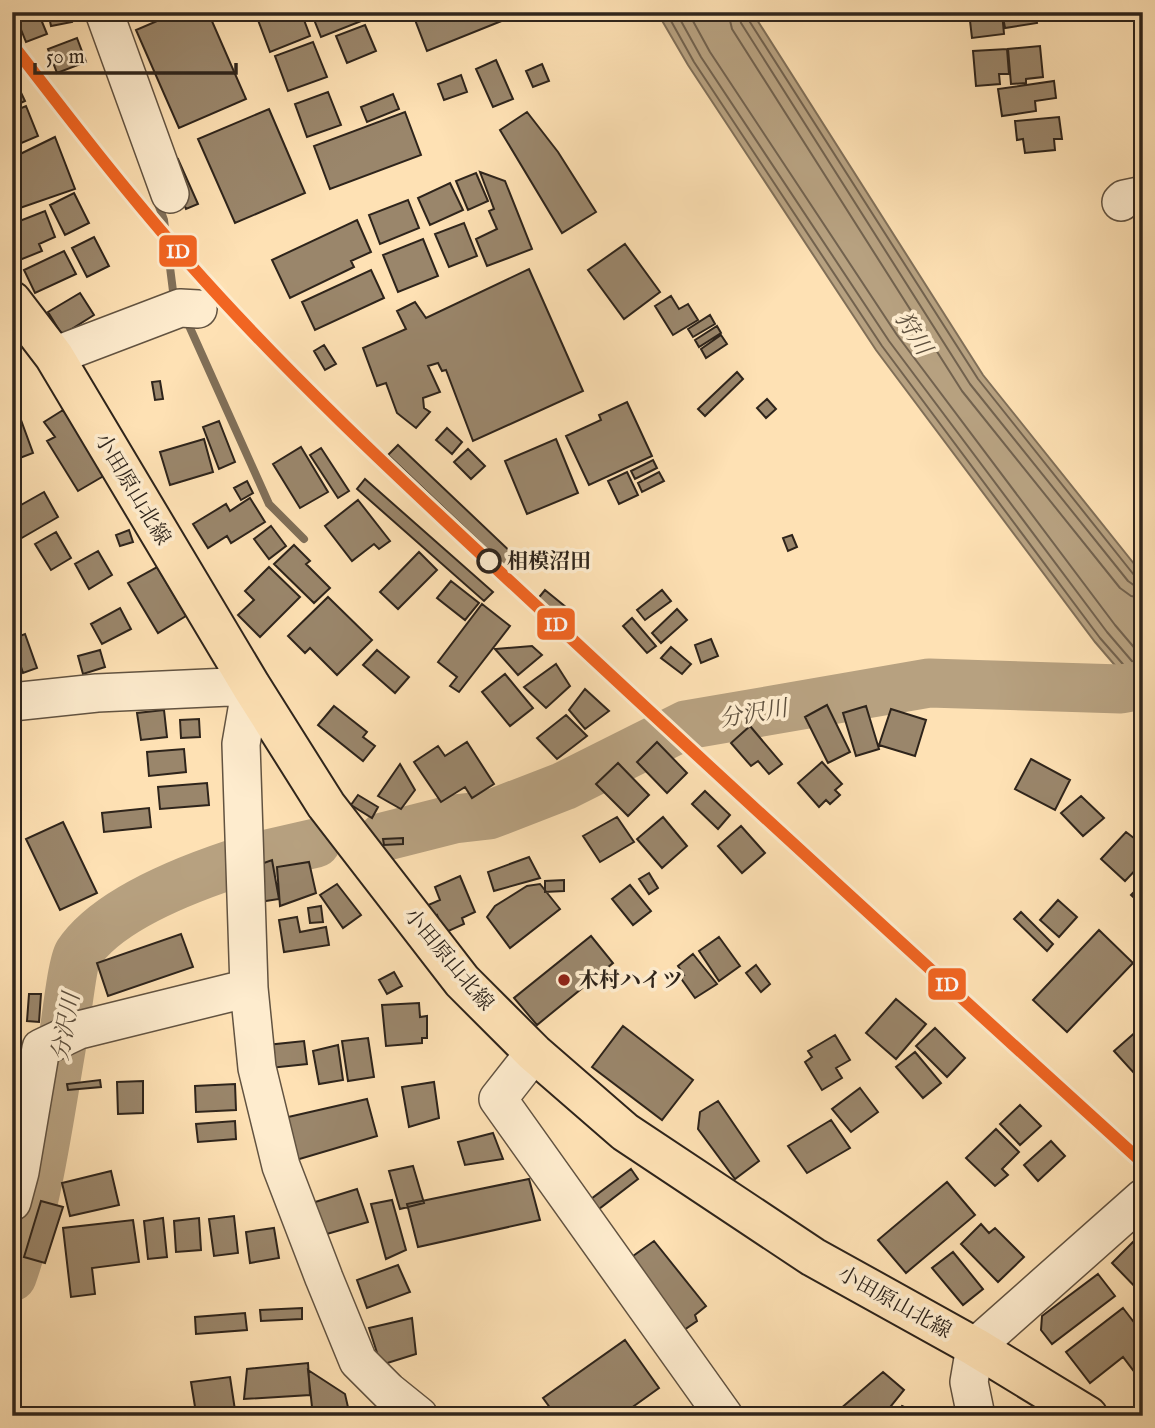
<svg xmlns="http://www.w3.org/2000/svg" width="1155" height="1428" font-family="'IM FELL English','Noto Serif JP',serif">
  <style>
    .water { fill: #b7a180; stroke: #806f58; stroke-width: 2 }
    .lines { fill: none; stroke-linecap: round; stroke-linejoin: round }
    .shore { stroke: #72624e; stroke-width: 2 }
    .stream { stroke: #806f58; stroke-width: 8 }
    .river { stroke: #b7a180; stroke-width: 49 }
    .building { fill: #9a866b; stroke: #2e241b; stroke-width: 2 }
    .minor-casing { stroke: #625341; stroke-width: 40 }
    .major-casing { stroke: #2e241b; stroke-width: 42 }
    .minor { stroke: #feecce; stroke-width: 37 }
    .major { stroke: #fee1b4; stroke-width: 38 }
    .rail-1-casing { stroke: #feecce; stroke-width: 18 }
    .rail-1 { stroke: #f26522; stroke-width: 12 }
    .stop-dot { fill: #feecce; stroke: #2e241b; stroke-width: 3.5 }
    .poi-dot { fill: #8f2418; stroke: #feecce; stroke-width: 2.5 }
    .labels { text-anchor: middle; stroke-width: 7; stroke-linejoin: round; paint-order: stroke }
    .street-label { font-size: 21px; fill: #2e241b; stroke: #feecce }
    .stop-label { font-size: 21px; font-weight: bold; fill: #2e241b; stroke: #feecce; text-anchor: start }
    .poi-label { font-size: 21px; font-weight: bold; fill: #2e241b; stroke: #feecce; text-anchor: start }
    .water-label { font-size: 23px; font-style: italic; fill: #5e503e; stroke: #feecce }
    .line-badge { stroke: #feecce; stroke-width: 2.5 }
    .badge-label { font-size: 19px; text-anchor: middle; font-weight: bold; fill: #fff }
  </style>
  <rect width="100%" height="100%" fill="#fee1b4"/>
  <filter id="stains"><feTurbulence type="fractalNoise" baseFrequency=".00286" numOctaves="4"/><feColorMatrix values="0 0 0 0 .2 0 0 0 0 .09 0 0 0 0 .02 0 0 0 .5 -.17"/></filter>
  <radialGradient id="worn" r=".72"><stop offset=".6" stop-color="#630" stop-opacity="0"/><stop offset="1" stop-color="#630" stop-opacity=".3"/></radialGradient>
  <path class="water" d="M657,12H752L983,375L1143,575V698L1095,642L876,350L688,65Z"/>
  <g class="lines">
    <path class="shore" d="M666,12L694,62L882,346L1100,638L1143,687
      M676,12L701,57L889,341L1107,632L1143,674
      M688,12L710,52L897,335L1115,625L1143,658
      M728,12L732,29L962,391L1120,588L1131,596L1143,598
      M738,12L741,23L970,384L1128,581L1135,586L1143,587
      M747,12L748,19L978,379L1134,575L1143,578"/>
    <path class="stream" d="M157,201L164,220L173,291L176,298
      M186,319L269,504L304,539"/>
    <path class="river" d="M383,837L454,819L489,815L564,786L686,725L929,683L1121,689L1143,685
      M268,854L316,843
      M12,1277C39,1200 49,1118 63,1038C66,1022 72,964 78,954C107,910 185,880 233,864"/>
  </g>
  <path class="building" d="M14,12H38L47,34L26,42Z
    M48,12H70L72,22L51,26Z
    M178,12H208L246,99L179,128L136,30Z
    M255,12H301L310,36L270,52Z
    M324,12H361L364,20L321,37L313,17Z
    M412,12H507L509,18L427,51Z
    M969,12H1002L1004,34L972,38Z
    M1002,12H1048V15L1036,17L1037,23L1005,28Z
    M1137,12H1143V42H1138Z
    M365,25L376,51L347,63L336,36Z
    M77,38L86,62L57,73L48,49Z
    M313,42L327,77L288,91L275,56Z
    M1040,46L1043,77L1026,79V83L1011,84L1008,49Z
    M1007,49L1009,74H999L1000,84L976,86L973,51Z
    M496,60L513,99L493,107L476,69Z
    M542,64L549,81L533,87L526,71Z
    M461,75L467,92L444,100L438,84Z
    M14,78L25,101L12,107V79Z
    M1054,81L1056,98L1035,101L1036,111L1002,116L998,89Z
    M328,92L341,125L307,137L295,104Z
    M393,94L399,109L367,122L361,107Z
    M26,106L38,136L12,147V112Z
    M269,109L305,193L235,223L198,139Z
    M405,112L421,155L330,189L314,146Z
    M527,112L558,152L596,212L562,233L500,130Z
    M1059,117L1062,139H1054L1055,150L1025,153L1023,139L1017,140L1015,121Z
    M55,137L75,189L17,209L12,200V165L18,163L14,157Z
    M161,149L173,161L178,159L198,204L186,209Z
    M480,172L505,181L532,249L487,266L476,239L497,229L489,211L494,209Z
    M476,173L488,201L468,210L456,181Z
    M450,183L463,210L430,225L418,198Z
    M74,193L89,223L65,235L50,205Z
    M408,200L419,228L380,244L369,215Z
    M45,211L55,237L39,244L42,251L12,263V224Z
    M357,220L371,252L351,261L354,267L290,298L272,260Z
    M464,223L477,256L449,267L435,234Z
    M94,237L109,266L87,277L72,248Z
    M423,239L438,276L398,292L383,255Z
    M625,244L660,292L624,319L588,270Z
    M64,251L76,274L35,293L24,270Z
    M529,269L583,391L473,441L446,370L442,371L438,363L428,366L440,392L423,398L424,408L430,412L416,428L397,413L386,383L377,386L363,348L406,329L397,311L415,302L426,318Z
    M371,270L384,298L315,330L302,302Z
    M80,293L94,315L62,335L48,312Z
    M671,296L679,309L688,304L698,320L673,335L655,306Z
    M710,315L715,324L693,337L688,329Z
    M717,326L721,333L699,347L695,340Z
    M721,335L727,344L706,358L701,349Z
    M324,345L336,364L325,370L314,351Z
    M737,372L743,379L705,416L698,409Z
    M160,381L163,399L155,400L152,382Z
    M767,399L776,409L766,418L757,408Z
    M627,402L652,456L589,485L566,436L601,420L599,415Z
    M63,410L107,474L78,491L47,441L55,437L44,422Z
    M21,420L33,453L12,461V423Z
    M219,421L235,462L219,469L203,427Z
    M447,428L462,442L452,454L436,440Z
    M204,439L213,472L170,485L160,452Z
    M556,439L578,493L527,514L505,461Z
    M398,445L516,557L506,567L388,455Z
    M301,447L328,492L300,508L273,464Z
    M321,448L349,491L338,498L310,455Z
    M468,449L485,466L471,479L454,462Z
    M653,460L657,468L635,479L631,471Z
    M627,472L638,495L619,504L608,481Z
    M659,472L664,481L642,492L638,483Z
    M365,479L493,592L484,601L357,489Z
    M247,481L253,493L241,500L234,488Z
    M44,492L58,517L20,539L12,526V510Z
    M250,498L265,522L231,543L227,536L208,548L193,524L226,504L230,511Z
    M358,500L390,541L379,549L374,544L352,561L325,526Z
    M271,526L286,546L269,559L254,539Z
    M129,530L133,542L120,546L116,535Z
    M56,532L71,558L51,570L35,544Z
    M792,535L797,547L788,551L783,538Z
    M294,545L310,561L306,564L330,588L314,603L274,564Z
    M98,551L112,575L89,589L75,564Z
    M419,552L437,570L398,609L380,592Z
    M157,567L186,616L158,633L128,583Z
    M269,567L300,597L260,637L238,615L254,600L245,591Z
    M451,581L479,603L465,620L437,598Z
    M545,590L567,608L558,620L536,601Z
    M662,590L671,601L645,620L637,610Z
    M328,597L372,640L337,675L310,648L305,653L288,636Z
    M482,604L510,626L459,692L450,686L457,677L438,662Z
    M120,608L131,629L102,644L91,624Z
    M677,609L687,620L661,643L652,633Z
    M632,618L656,646L647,653L623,626Z
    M25,634L37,668L23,673L12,639Z
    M711,639L718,656L701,663L695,645Z
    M532,646L542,655L518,675L495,649Z
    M671,647L691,664L682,674L661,658Z
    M100,650L105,667L83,674L78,656Z
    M377,650L409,677L395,693L363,665Z
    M556,664L570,686L546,708L524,687Z
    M505,674L533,708L510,726L482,692Z
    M585,689L609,711L585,729L569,710Z
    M827,705L850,752L828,763L805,717Z
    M334,706L367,732L363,737L375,746L363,761L318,725Z
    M866,706L879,749L856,756L843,713Z
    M891,709L926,720L915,756L879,745Z
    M164,710L167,737L141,740L137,713Z
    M566,715L587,736L557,759L537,738Z
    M199,719L200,737L181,738L180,720Z
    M750,726L782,764L769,774L758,761L751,766L731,743Z
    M467,742L494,784L472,798L465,787L441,802L414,762L438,746L445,756Z
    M657,742L687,773L667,793L637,762Z
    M184,749L186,772L149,776L147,752Z
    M1031,759L1070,780L1055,810L1015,789Z
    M822,762L842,784L835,790L840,795L830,804L826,800L819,807L798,783Z
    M618,763L649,795L628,816L596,784Z
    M400,764L415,790L401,809L378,796Z
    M207,783L209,805L160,809L158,787Z
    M705,791L730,815L718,829L692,804Z
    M358,795L378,807L372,818L351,805Z
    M1081,796L1104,818L1083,836L1061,813Z
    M149,808L151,827L104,832L102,813Z
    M617,817L634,842L600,862L583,836Z
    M663,817L687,846L662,868L637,839Z
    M63,822L97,893L60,910L26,839Z
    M741,826L765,853L742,873L718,846Z
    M1126,832L1143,845V862L1125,881L1101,859Z
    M403,838V844L384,845L383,839Z
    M529,857L540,878L494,891L488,872Z
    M272,860L279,899L259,902L253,867Z
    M309,862L316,893L280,906L277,867Z
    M649,873L658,888L649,894L639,879Z
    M460,876L475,912L462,918L464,924L444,933L437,915L431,918L426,906L440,900L435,887Z
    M564,880V891L545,892V881Z
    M1143,883V906L1131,895Z
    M337,884L361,915L343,928L320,895Z
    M540,884L560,909L510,948L487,917L495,906L527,886Z
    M630,885L651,911L633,925L612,899Z
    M1058,900L1077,917L1059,937L1040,920Z
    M321,906L323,922L310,923L308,908Z
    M1021,912L1053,944L1047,951L1014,919Z
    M297,917L300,932L326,927L329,945L284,952L279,920Z
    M1099,930L1133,963L1067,1032L1033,1000Z
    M181,934L193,967L108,996L97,963Z
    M591,936L613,963L537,1025L514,998Z
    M719,937L740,966L719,981L699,951Z
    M693,954L717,984L695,998L680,977L684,975L678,966Z
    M756,965L770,984L761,992L746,973Z
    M394,972L402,986L387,994L379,980Z
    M29,994H41L39,1022L27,1021Z
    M896,999L926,1024L896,1059L866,1033Z
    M419,1003L420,1017L427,1016V1038H422V1043L386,1046L382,1005Z
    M623,1026L693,1080L662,1120L592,1067Z
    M935,1028L965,1058L947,1077L916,1046Z
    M1138,1030L1143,1036V1073L1138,1068L1133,1072L1114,1051Z
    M835,1035L850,1060L836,1068L842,1078L822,1090L805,1062L812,1057L808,1051Z
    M368,1038L374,1077L348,1081L342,1041Z
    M304,1041L307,1064L270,1068L267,1045Z
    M338,1045L343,1080L319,1084L313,1051Z
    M915,1052L941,1083L923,1098L896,1067Z
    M100,1080L101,1087L68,1090L67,1084Z
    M143,1081V1113L118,1114L117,1082Z
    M434,1082L439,1118L409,1127L402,1087Z
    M235,1084L236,1110L196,1112L195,1086Z
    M860,1088L878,1112L851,1132L832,1109Z
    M367,1099L377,1136L286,1163L275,1120Z
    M718,1101L759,1161L735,1179L698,1129L700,1112Z
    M1020,1105L1041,1126L1020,1145L1000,1124Z
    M831,1120L850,1148L807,1173L788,1146Z
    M235,1121L236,1139L198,1142L196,1124Z
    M996,1129L1019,1152L1002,1169L1008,1175L995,1186L966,1158Z
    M493,1133L503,1159L465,1165L458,1142Z
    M1051,1141L1065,1156L1038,1181L1024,1165Z
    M413,1166L424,1203L400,1209L389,1171Z
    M631,1169L638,1179L595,1212L587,1202Z
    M111,1171L119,1205L70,1216L62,1183Z
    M529,1179L540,1220L418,1247L407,1204Z
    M947,1182L975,1215L906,1273L878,1240Z
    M357,1189L368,1222L320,1236L312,1203Z
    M392,1200L406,1250L386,1259L371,1204Z
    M41,1201L63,1207L45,1263L24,1257Z
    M234,1216L238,1253L214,1256L209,1219Z
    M163,1218L167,1257L148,1259L144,1221Z
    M199,1218L201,1250L176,1252L174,1221Z
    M133,1220L139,1262L92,1268L95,1294L71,1297L63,1228Z
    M981,1224L989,1233L995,1228L1024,1257L998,1282L961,1244Z
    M274,1228L279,1258L250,1263L246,1232Z
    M1137,1238L1143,1244V1295L1112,1263Z
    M654,1241L706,1306L695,1315L697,1321L671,1339L619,1266Z
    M953,1252L983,1289L963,1305L932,1268Z
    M398,1265L410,1292L367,1308L357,1280Z
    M1098,1274L1115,1296L1052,1344L1041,1330L1042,1316Z
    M302,1308V1319L261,1321L260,1310Z
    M1123,1308L1143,1334V1369L1136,1374L1123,1357L1090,1383L1066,1352Z
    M245,1313L247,1330L196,1334L195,1317Z
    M412,1318L416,1354L381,1365L369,1328Z
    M625,1340L659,1388L620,1416H556L543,1398Z
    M308,1363L310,1395L244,1399L247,1369Z
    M308,1370L345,1394L350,1416H313Z
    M883,1372L904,1390L883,1416H832Z
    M230,1377L235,1410L196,1413L191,1382Z
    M902,1406L922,1416H897Z"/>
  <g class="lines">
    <defs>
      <path id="minor" d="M104,12L170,194
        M1121,202L1124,199L1143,195
        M54,356L180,308L198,309
        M12,702L97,693L251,686L241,744L249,988L257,1068L281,1166L324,1278L358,1361L388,1391L419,1416
        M534,1053L498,1099L724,1416
        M12,1202L20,1172L41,1048L79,1030L249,988
        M976,1416L969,1382L975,1347L1143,1198"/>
      <path id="major" d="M12,301L54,356L251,686L326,805L462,981L534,1053L625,1132L813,1257L975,1347L1088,1416"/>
    </defs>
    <use href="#minor" class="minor-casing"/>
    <use href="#major" class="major-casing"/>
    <use href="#minor" class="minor"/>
    <use href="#major" class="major"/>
    <defs>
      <path id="rail-1" d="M12,44C69,118 126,192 188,262C303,392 433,509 559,627C752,807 947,985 1143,1163"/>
    </defs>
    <use href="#rail-1" class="rail-1-casing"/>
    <use href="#rail-1" class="rail-1"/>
  </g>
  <circle class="stop-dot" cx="489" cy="561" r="11"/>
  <circle class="poi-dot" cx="564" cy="980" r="7"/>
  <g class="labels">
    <g class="street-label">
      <text transform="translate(133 489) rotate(59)" y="7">小田原山北線</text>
      <text transform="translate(449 959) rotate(50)" y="7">小田原山北線</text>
      <text transform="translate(895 1302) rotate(29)" y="7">小田原山北線</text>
    </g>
    <g class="stop-label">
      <text x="507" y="568">相模沼田</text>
    </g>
    <g class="poi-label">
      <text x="578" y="987">木村ハイツ</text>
    </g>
    <g class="water-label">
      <text transform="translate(914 333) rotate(57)" y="8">狩川</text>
      <text transform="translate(753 713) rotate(-10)" y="8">分沢川</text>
      <text transform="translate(65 1027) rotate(-80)" y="8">分沢川</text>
    </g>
  </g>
  <g class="line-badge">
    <rect x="158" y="234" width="40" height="34" rx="7" fill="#f26522"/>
    <rect x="536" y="607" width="40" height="34" rx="7" fill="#f26522"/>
    <rect x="927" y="967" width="40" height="34" rx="7" fill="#f26522"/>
  </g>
  <g class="badge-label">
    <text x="178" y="258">ID</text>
    <text x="556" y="631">ID</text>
    <text x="947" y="991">ID</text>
  </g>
  <rect width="1155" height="1428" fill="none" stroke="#fee1b4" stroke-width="42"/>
  <rect x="14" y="14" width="1127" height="1400" fill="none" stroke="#2e241b" stroke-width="3.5"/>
  <rect x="21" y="21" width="1113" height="1386" fill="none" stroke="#2e241b" stroke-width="2"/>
  <path d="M35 63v10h201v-10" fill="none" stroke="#2e241b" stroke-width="3.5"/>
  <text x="46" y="63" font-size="21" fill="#2e241b" stroke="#feecce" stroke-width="5" paint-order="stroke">50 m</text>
  <rect width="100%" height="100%" filter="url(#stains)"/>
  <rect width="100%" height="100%" fill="url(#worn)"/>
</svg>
